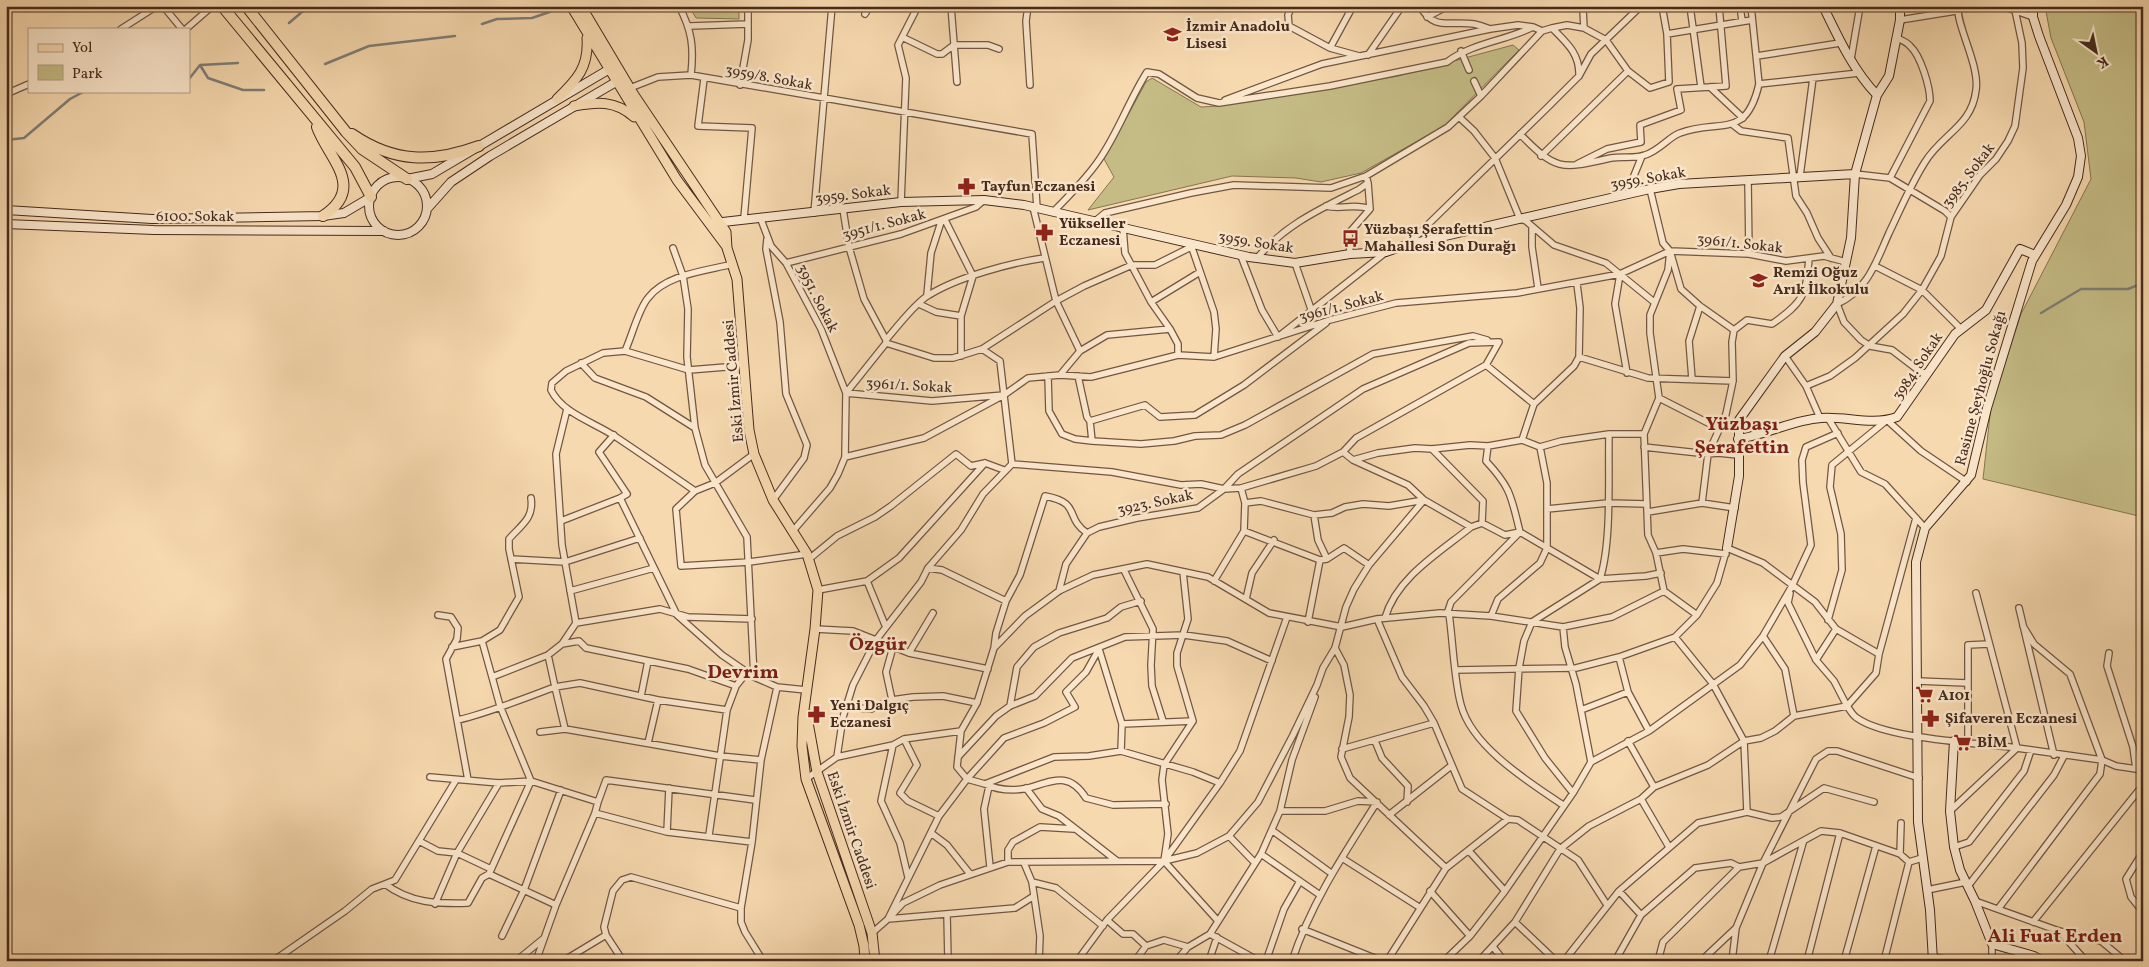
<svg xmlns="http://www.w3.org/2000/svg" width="2149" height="967" font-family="Vollkorn,serif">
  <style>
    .green { fill: #c5bc85; stroke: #867451 }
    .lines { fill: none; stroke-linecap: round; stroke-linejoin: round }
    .stream { stroke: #7d7f79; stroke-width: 2.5 }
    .street-casing { stroke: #725642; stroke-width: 8 }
    .secondary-casing { stroke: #462b1d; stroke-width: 10 }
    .primary-casing { stroke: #462b1d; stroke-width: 11 }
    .highway-casing { stroke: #462b1d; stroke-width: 12 }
    .street { stroke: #fae6cb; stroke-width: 5.5 }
    .secondary { stroke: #fae6cb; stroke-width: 8 }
    .primary { stroke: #f7d9af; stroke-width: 9 }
    .highway { stroke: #f7d9af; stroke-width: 10 }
    .labels { text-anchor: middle; stroke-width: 5; stroke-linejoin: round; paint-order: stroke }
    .poi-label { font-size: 15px; font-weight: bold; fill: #462b1d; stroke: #fae6cb; text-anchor: start }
    .street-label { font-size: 15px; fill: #462b1d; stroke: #fae6cb }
    .district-label { font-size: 20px; font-weight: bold; fill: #7a1f14; stroke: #fae6cb }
  </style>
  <rect width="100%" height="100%" fill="#f7d9af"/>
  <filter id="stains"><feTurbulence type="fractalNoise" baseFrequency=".004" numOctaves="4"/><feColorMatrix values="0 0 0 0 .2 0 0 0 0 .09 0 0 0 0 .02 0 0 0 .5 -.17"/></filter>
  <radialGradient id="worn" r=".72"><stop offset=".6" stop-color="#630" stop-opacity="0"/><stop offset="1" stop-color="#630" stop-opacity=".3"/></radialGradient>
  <path class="green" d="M689,6H739V19L696,18Z
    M2045,6H2143V517L1983,479L1991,406L2021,314L2091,179L2084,122L2051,38Z
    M1513,45L1519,50L1444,126L1361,173L1321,182L1296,178L1232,176L1088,210L1114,177L1104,159L1146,82L1152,78L1201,107L1218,106L1398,76Z"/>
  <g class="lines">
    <path class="stream" d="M289,23L309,6
      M482,24L497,19L532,18L567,6
      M325,64L369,46L455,36
      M200,65L208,78L243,90H264
      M189,79L200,65L238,63
      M6,140L24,138L70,99L85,91
      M2041,313L2081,289H2128L2143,283"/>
    <defs>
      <path id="street" d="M163,6L182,29
        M679,6C692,31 694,47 691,75
        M951,6L957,82
        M1028,6L1026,21L1030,85
        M1292,6L1288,15L1289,26L1330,48L1359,56
        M1420,6C1434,32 1451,20 1474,24C1479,25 1485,27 1490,29
        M1580,6L1583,10L1584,28
        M1690,6L1701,87
        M1740,6L1742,21
        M2002,6L2033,17
        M865,14L870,6
        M1427,17L1448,6
        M1900,20L1956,11
        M690,26L748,24
        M1552,28L1567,25L1584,28L1606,40L1628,71L1650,88L1669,82L1667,34L1662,6
        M121,29L157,6
        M186,29L209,9
        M1667,34L1752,20
        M902,37L937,54H942L954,45H988L999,49
        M1330,48L1353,6
        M1461,51L1469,70
        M1368,55L1402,6
        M1757,56L1840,43
        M1851,59L1860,6
        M704,79L698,126L752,128L744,218
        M1474,81L1481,96
        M1759,84L1859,73
        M740,85L748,40V6
        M1710,87L1743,118
        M630,88L658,77L691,75L1032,134L1037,208
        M6,94L29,84
        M1225,100L1322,64L1490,29L1518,25L1533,27
        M1459,117L1474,131L1495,158L1520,219L1526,221L1554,245L1606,263L1654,302
        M1732,124L1741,131L1788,138L1796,196L1807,213L1818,238L1831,258
        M1520,134C1557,172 1562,169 1611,158C1622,156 1635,159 1645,155C1659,151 1670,136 1680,133C1719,118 1746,141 1759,84L1751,6
        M1541,156L1628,71
        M1577,164L1607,149L1641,142L1640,125L1681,110L1677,89L1726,86L1719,6
        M1855,174L1890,178L1945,211L1951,217
        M1800,176L1813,78
        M1890,178L1930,101C1930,87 1921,56 1910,46C1907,42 1901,40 1897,38
        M1748,180L1749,254
        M1650,189L1663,243L1670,251
        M1634,192L1633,178L1642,156
        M901,202L906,78L898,45L918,6
        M1326,206C1341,210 1355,203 1370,209
        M1033,207L1056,301L1080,351L1060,375
        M843,209L849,247L864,299L886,340
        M1053,212C1069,196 1086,179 1099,160C1118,133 1129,100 1147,72L1159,74L1197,98L1219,103L1330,86L1447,62C1472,43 1505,41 1533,27L1542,31L1552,28C1567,43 1580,54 1579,76
        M814,213L832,6
        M760,217L771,246L786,263L821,329L846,393L932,401L1004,395L1028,378L1060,375L1091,377L1178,355L1214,357L1330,320L1396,303L1517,293L1620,274L1670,251L1749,254L1786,261L1824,256L1846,262
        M945,220L973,276L961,316V356
        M1094,222L1105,213L1191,193L1234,185L1331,188L1366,176L1448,127L1481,96L1542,31
        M1532,227V247L1538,288
        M1123,228L1125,253L1151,302L1170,329L1178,344V355
        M767,239L766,249L780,322L786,394L807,445L804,458L773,500
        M1191,245L1214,312L1216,329L1214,357
        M1407,245L1548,107L1579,76L1591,54L1641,6
        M673,248L683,276L688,309L687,357L695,428L705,465L747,537L754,677
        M1350,254L1349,233L1370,209L1368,183
        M1241,256L1262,310L1278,337L1386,252
        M1257,258C1285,225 1320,209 1358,190L1368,183L1366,176
        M786,263L901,234L976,207L984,200
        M1295,263L1311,309
        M1875,266L1922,290L1961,329
        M1620,274L1615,304L1627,373
        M927,295L931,253L941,222
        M1151,302L1200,272
        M919,304L936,312L961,316
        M1734,330L1747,320L1772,324C1804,302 1806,295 1809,258
        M886,343L934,358H953L982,349L1056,301L1084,286L1132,265H1155L1191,247
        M982,349L1000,361L1012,464
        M625,351L689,370L726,367L744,362
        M1080,351L1107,335L1170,329
        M1785,356L1806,386L1820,418
        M1579,357L1648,378L1733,381
        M581,363L595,378L646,397L695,428
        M1486,365L1534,404
        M1929,372L1922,373L1892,350L1870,346L1861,340L1844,322L1837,304C1868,290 1876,262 1889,233C1900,210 1911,184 1925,162C1942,134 1972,126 1976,90C1980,64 1953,19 1959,6
        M1048,376L1049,411L1062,434L1075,439L1092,441L1141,444L1174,441L1195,436L1221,435L1245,425L1373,354L1473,336L1487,340
        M1078,376L1087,417L1090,421L1145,405L1160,417L1195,415L1244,385L1326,323
        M1692,379L1689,341L1700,306
        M1806,386L1830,376L1855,358L1903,314L1922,290L1941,256L1951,217L1980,175L1996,159L2008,141L2015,126L2023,68L2022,43L2015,10
        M1659,398L1718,428
        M567,409L556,454L562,545L576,623
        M1828,418L1861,472L1885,484L1925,528
        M1090,421L1092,441
        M614,435L599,452L627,494L620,498L677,615L722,655L754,677L777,687L806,690
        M1522,440L1540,447L1561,441L1609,434H1644
        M1644,447L1708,454L1718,453L1738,455
        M1432,449L1483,501L1482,523
        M754,454L715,483L695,491L676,509L681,566L749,562L807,554
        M845,457L924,438L1002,396
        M1241,488L1316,466L1343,452L1353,460L1378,453L1415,448L1432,449L1470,445L1488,446
        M695,491C669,473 643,455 616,437C594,422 563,414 551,390L552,383L566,371L603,353L625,351C632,336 638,310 648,298C666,274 706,271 733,264
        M1547,509L1608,503L1647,504
        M1648,512L1702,503L1735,508
        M1314,515L1318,540L1327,559
        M561,521L620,498
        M1244,531L1320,560L1308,622
        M792,532L830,488L838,474L845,457L846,393L886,343V340C896,328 916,302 929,295C958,277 1010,263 1044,258
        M1656,553L1683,549L1726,554
        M511,559L565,562L640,538
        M809,559L837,536L875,517L891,506L956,454L971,466L985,463L1004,470
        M1320,560L1327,559L1344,548L1369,565
        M928,568L942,570L1006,601L1020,575L1045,496C1082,503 1064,517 1087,533
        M1124,570L1153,629L1151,665L1152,686L1163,721
        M867,581L885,625
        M1214,581L1244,531L1245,503
        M818,590L867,581L899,558L985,463
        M570,591L654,568
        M1059,591L1066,564L1087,533L1099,527L1137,518L1198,508L1224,489L1241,488L1245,503L1261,501L1314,515L1332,513L1345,507L1363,504L1389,506L1424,500L1471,527L1482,523L1505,535L1520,532L1600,579C1612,541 1608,476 1609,434
        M1664,591L1656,553L1648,535L1644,434L1659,398L1650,333V315L1668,270L1670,251L1681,289L1700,306L1734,330L1732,342L1733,381L1726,414L1708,454L1702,503
        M1976,593L2017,748L2102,760L2116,766L2143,770
        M1246,599L1252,573L1274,540
        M2019,608L2054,755
        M1447,614L1451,602L1520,532C1511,497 1512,489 1486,461L1488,446L1522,440L1534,404L1574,366L1579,357L1580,308L1577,284
        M1449,614C1453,641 1454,680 1461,705C1472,747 1529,782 1563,805
        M438,615L451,617L458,628L457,639L446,659L468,780
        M1491,616L1498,599L1540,563L1547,548V483L1540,447
        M1385,618C1396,578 1440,552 1471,527
        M1377,619L1402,677L1424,706L1434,723L1462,789L1508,819L1518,820L1578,860L1607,905
        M1828,620L1842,570L1841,534L1830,487L1832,465L1887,420L1921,451L1967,482
        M1563,627L1565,647L1576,684L1591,762
        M815,629L853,631L909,653L988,669
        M1763,636L1785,669L1794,716
        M1675,637L1713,684L1744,741L1747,812
        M482,641L500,630L519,597L509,549V539C521,525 534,519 531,498
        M562,644L579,641L586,648L688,669L736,686
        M452,647L482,641L492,677
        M994,648L996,633L1006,601
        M1335,648L1344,665L1350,695L1349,717L1341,757L1350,778L1446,868
        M1099,649L1122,724L1121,751
        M909,653L933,613
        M2109,653L2107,666L2133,747L2136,769
        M1879,654L1916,518
        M548,655L555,687L580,683L658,700L727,710
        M1619,657L1628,692L1649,731
        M1816,660L1836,629
        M1456,670L1576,668L1619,657L1675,637L1697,615
        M1918,681L1967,683
        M641,696L648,661
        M892,700L886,672L893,647
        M1010,706L1017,667L1034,647L1059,633L1107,618L1121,607L1141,601
        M846,707L871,709L892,700L913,697L943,696L977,703
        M1581,710L1628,692
        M458,720C491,712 522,699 555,687L565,729
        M1122,724L1193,721
        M961,731L957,767L967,779L985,784L1054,757L1089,756L1121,751L1193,772L1220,783
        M540,732L565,729L720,756L761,760
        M904,739L917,765L900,793L908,801L939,816
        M1375,741L1382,758L1408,786L1407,802
        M1628,741L1654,787
        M1968,742V645L1989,644
        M648,743L658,700
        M893,745L881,801L900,843L908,877
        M1342,749L1434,723
        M837,757L843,717L853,685L876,640L921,582L928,568L961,530L983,494L1012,464L1112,472L1181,485L1201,484L1224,489L1238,474L1363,389L1469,343L1499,342L1486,365L1356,438L1343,452
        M958,757L996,716L1010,706L1035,696L1072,658L1125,637L1184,635L1227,641L1272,661
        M430,777L499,783L531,781L598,802L595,813L667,832L752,842
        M806,779L837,757L893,745L904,739L961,731L977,703L994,648L1025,616L1059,591L1093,575L1147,564L1208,577L1269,613L1342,627L1377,619L1440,613L1491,616L1563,627L1612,617L1664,591L1697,615L1717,583L1727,548L1763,563L1815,602L1836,629L1879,654L1876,673L1847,706C1850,710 1853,716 1857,718C1886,739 1978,743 2017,748L1950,811
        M985,784C998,790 1014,791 1028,788C1053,781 1069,771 1086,798L1113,805L1166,804
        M989,786L984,809L990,867
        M1026,788L1042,809L1059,816L1117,861
        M1573,793L1545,758L1516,711L1519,668L1524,641L1532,622L1600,579L1646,576L1661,573
        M1641,799L1669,847
        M598,802L606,780L755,800
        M1280,811H1325L1358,801L1377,802C1344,854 1311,903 1292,961
        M1389,815L1451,766
        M1273,831L1331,873
        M667,832L669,788
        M931,833L947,845L970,874
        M709,835L727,710L736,686L748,671
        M1229,836L1255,863
        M419,841L438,851L457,853L491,869
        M1954,847L1969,842L2024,771L2031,750
        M1469,851L1505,891
        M2143,852L2126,879L2131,897L2143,912
        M1261,854L1320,895
        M1900,854L1901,823
        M1342,858L1419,907
        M1008,862V850L1013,842L1040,827L1074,829
        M1024,863L1032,882L1056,888L1103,926
        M489,874L556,905
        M1032,882L1040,936L1039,961
        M385,884L395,880L456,780
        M1968,886L2054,775L2064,756
        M1927,890L1966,882
        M1430,891L1470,936
        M1619,891L1641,915
        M1975,901L2059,931L2101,941L2125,961
        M435,904L457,853L499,783
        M1998,909L2100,774L2102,760L2070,674L2034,644L2023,626
        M947,914L948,961
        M888,919L903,903L940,885L1008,862L1164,861L1168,834L1162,780L1164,765L1193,721L1177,666V653L1188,619L1183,572
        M888,919L1015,908L1034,896
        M1107,920L1123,934H1133L1146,946L1164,940L1188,947
        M1218,921L1164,861L1220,783L1240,751L1287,617
        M1515,922L1556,961
        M2033,922L2143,785
        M1302,929L1382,961
        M2059,931L2086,961
        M872,933L888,919L939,816L967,779L1004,738L1044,723L1075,707L1066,692L1086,672L1099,649
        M1210,934L1259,961
        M502,936L524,890L561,790
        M1992,944V961
        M1494,948L1504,961
        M1934,957L1954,961
        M273,961L345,911L372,889L385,884C410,903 437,904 468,903L482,878L489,874L531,781L500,706L492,677L548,655L562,644L576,623L660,609L688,617L752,619
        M516,961L543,939
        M536,961L556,905L595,813
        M563,961L606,935
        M623,961L606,935L604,927L613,891L622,880L631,877L741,908
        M763,961L745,932L741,922V908L752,842L761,760L777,687
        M1077,961L1107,920L1164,861L1197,853L1229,836L1258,802L1293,735L1317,685L1323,668L1335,648L1346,607L1354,589L1369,565L1424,500L1408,485L1353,460
        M1135,961L1146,946
        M1176,961L1188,947L1210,934L1261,854L1280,811L1292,760L1315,697
        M1209,961L1217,937
        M1266,961L1284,909L1300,881
        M1387,961L1446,868L1508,819
        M1444,961L1470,936L1505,891L1573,793L1591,762L1649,731L1740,665L1763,636L1792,586L1811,545L1803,483L1802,460L1806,447L1838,433
        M1479,961L1515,922L1560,849L1589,826L1641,799L1654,787L1708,765L1744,741L1761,738L1775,731L1794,716L1847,706L1834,681L1816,660L1788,603L1790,593
        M1564,961L1619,891L1698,823L1747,812L1772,818L1781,817L1824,788L1874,802
        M1615,961L1641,915L1695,868L1731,863L1739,867L1763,863L1821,831L1840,833L1900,854L1909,862L1922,858
        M1658,961L1663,942L1739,867
        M1701,961L1736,928L1763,863L1816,759L1828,751H1837L1919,778
        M1732,961L1736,928
        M1769,961L1803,843
        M1807,961L1840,833
        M1844,961L1876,846
        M1884,961L1909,862"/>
      <path id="secondary" d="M1823,6C1838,37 1853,70 1877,95
        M369 206a29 29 0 1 1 58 0a29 29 0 1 1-58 0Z
        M407,179L432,174L613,67
        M427,209L451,182L490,156L621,79
        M6,210L152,219L323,216L344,213L371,197
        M714,223L901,202L984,200L1024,205L1249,257L1295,263L1350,254L1386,252L1406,245L1650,189L1679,184L1855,174
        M6,224L154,230L384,231
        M1738,439C1766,435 1792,420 1821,418C1847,416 1871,426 1897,417L1955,334L1986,310L2020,249L2035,255
        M1727,548L1739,476V420L1785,356L1815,332L1837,304L1851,238L1855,174L1877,95L1889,76L1900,20V6
        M1954,741L1950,811L1954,847L1960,870L1975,901L1992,944L2034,956L2042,961
        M1933,961L1930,910L1918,822L1916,562L1925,528L1971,475L1987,408L2032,261L2066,205L2078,177L2081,156L2078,138L2039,36L2033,17V6"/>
      <path id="primary" d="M571,6L677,180L727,247
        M581,6L634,95L726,232L727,248L737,279L749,430L754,454L773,500L807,554L818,590L815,629L803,717L802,746L806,779L859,925L864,946L865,961
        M557,99C577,80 589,67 587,38
        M574,106C597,102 615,100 634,117
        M807,717L817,772L872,933L875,961"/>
      <path id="highway" d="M222,6L355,167L371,197
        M246,6L346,132L362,149L407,179
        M317,127C328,158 367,187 323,216
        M352,134C394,163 433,163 479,146"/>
    </defs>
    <use href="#street" class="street-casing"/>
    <use href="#secondary" class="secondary-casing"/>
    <use href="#primary" class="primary-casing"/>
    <use href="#highway" class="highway-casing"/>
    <use href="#street" class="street"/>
    <use href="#secondary" class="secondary"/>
    <use href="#primary" class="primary"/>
    <use href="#highway" class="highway"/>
  </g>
  <defs>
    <symbol id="school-bare" viewBox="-9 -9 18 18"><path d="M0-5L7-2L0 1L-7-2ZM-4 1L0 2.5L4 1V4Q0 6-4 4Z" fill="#8f2418" stroke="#fae6cb" stroke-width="2.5" paint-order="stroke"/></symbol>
    <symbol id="pharmacy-bare" viewBox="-9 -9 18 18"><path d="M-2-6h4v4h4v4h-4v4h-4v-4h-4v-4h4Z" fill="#8f2418" stroke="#fae6cb" stroke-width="2.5" paint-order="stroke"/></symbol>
    <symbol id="bus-bare" viewBox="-9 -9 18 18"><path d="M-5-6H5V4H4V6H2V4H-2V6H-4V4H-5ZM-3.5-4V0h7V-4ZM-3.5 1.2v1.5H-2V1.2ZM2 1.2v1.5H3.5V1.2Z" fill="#8f2418" stroke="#fae6cb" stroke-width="2.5" paint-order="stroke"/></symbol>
    <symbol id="supermarket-bare" viewBox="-9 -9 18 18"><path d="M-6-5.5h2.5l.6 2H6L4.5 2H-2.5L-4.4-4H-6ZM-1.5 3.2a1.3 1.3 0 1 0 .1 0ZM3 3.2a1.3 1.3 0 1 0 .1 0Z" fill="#8f2418" stroke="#fae6cb" stroke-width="2.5" paint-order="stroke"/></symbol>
  </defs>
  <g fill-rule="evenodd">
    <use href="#school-bare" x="1160" y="22" width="25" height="25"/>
    <use href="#pharmacy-bare" x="954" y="174" width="25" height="25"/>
    <use href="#pharmacy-bare" x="1032" y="220" width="25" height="25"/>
    <use href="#bus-bare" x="1338" y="226" width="25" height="25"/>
    <use href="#school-bare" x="1746" y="268" width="25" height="25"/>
    <use href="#supermarket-bare" x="1912" y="682" width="25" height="25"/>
    <use href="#pharmacy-bare" x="804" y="702" width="25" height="25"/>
    <use href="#pharmacy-bare" x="1918" y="706" width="25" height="25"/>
    <use href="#supermarket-bare" x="1950" y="730" width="25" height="25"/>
  </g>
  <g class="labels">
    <g class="poi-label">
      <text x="1186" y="31">İzmir Anadolu<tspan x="1186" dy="17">Lisesi</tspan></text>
      <text x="981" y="191">Tayfun Eczanesi</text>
      <text x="1059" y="228">Yükseller<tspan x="1059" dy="17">Eczanesi</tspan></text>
      <text x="1364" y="234">Yüzbaşı Şerafettin<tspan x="1364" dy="17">Mahallesi Son Durağı</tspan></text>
      <text x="1773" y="277">Remzi Oğuz<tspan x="1773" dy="17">Arık İlkokulu</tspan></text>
      <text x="1938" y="700">A101</text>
      <text x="830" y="710">Yeni Dalgıç<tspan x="830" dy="17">Eczanesi</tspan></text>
      <text x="1945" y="723">Şifaveren Eczanesi</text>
      <text x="1977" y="747">BİM</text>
    </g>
    <g class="street-label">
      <text transform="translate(769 77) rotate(10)" y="5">3959/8. Sokak</text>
      <text transform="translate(1968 175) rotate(-53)" y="5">3985. Sokak</text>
      <text transform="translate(1648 178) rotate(-10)" y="5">3959. Sokak</text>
      <text transform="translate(853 194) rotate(-7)" y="5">3959. Sokak</text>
      <text x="195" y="221">6100. Sokak</text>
      <text transform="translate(884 224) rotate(-15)" y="5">3951/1. Sokak</text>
      <text transform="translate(1256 242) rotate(9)" y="5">3959. Sokak</text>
      <text transform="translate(1740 243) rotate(6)" y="5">3961/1. Sokak</text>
      <text transform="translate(818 298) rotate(63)" y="5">3951. Sokak</text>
      <text transform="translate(1341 306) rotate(-15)" y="5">3961/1. Sokak</text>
      <text transform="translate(1917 366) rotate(-56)" y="5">3984. Sokak</text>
      <text transform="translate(733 381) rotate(-95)" y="5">Eski İzmir Caddesi</text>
      <text transform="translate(909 385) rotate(3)" y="5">3961/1. Sokak</text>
      <text transform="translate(1980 388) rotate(-75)" y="5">Rasime Şeyhoğlu Sokağı</text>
      <text transform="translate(1155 502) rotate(-12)" y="5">3923. Sokak</text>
      <text transform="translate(852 830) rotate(71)" y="5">Eski İzmir Caddesi</text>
    </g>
    <g class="district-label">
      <text x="1742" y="430">Yüzbaşı<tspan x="1742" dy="23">Şerafettin</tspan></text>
      <text x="878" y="650">Özgür</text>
      <text x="743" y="678">Devrim</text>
      <text x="2055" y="942">Ali Fuat Erden</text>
    </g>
  </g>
  <rect width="2149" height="967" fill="none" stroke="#f7d9af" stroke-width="25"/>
  <rect x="8" y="8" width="2134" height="952" fill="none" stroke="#462b1d" stroke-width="2.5"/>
  <rect x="12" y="12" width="2124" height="942" fill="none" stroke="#462b1d"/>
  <rect x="28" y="28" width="162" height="65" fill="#fae6cb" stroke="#b29b85"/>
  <rect x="38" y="44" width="25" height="8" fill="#f7d9af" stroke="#b29b85"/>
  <text x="72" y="52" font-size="15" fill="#462b1d">Yol</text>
  <rect x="38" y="65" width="25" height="15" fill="#c5bc85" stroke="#b29b85"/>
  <text x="72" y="78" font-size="15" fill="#462b1d">Park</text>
  <g transform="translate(2096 52) rotate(147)" stroke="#fae6cb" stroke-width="4" paint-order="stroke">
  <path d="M0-4L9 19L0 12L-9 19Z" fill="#462b1d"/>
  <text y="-8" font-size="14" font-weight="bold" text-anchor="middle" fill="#462b1d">K</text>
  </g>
  <rect width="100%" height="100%" filter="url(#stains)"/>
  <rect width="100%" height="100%" fill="url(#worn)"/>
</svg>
